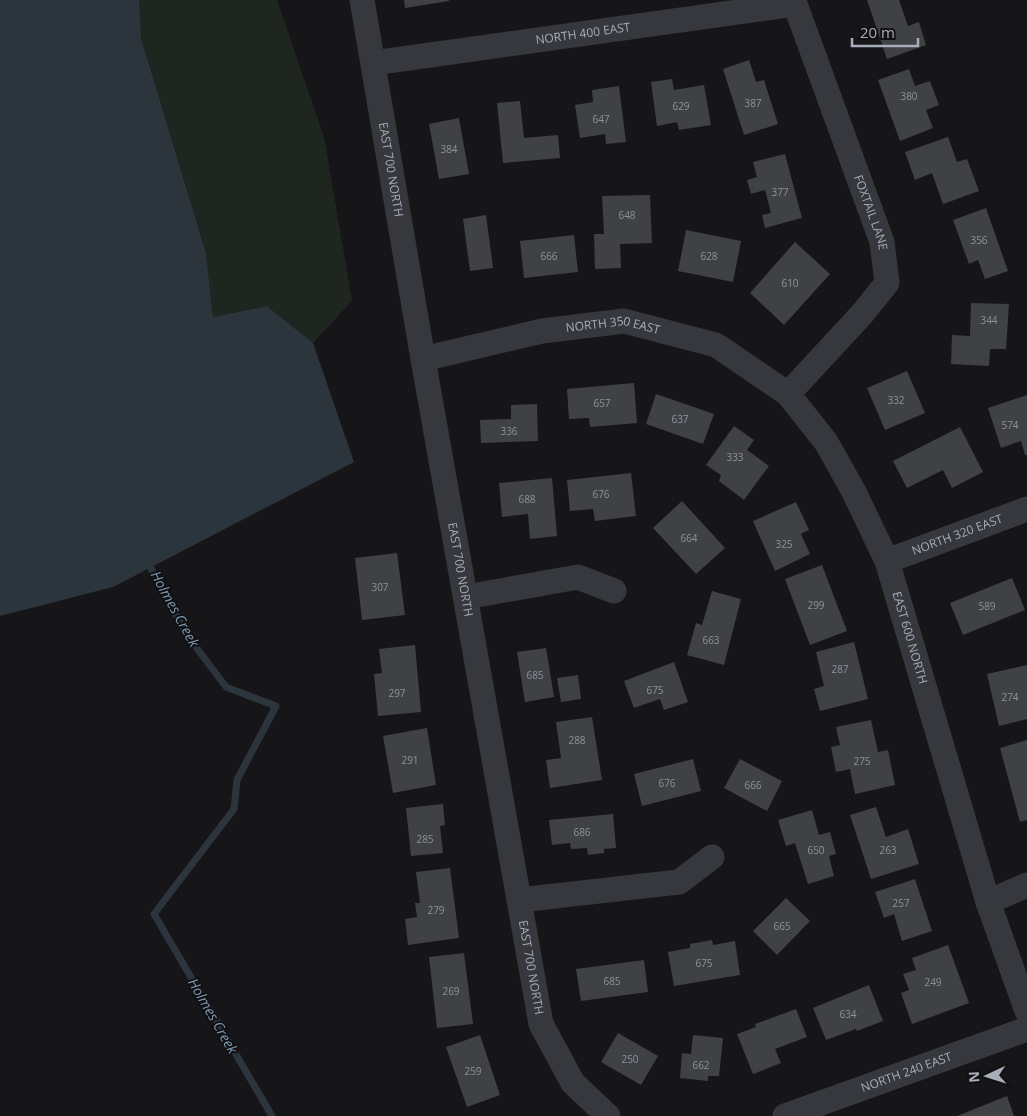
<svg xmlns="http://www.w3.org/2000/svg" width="1027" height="1116" font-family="'Open Sans',sans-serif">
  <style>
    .green { fill: #1e261f }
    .water { fill: #2c353c }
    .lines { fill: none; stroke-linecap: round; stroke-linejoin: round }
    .stream { stroke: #2c353c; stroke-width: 7 }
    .building { fill: #404145 }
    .street { stroke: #37383d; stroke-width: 25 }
    .labels { text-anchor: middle; stroke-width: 4; stroke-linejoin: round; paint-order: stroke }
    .number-label { font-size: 10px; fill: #8e929b }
    .street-label { font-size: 12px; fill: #a8adb8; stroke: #111113 }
    .water-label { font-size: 14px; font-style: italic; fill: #7f9bb3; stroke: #111113 }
  </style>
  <rect width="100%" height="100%" fill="#161618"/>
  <path class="green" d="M139,0H277L324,137L352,301L313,343L267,306L213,317L206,253L141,38Z"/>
  <path class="water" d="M0,0H139L141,38L206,253L213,317L267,306L313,343L354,462L113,587L0,616Z"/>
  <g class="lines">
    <path class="stream" d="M147,561L187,635L226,687L276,706L237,780L234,809L154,914L272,1116"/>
  </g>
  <path class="building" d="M404,0H449V1L405,8Z
    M867,0H899L908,26L919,22L926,45L887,59Z
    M749,60L756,82L764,80L778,124L744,135L723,69Z
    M909,69L915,86L930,81L939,105L926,110L933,128L900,141L878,80Z
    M672,79L674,90L704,85L711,125L679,130L677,122L657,126L651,82Z
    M619,86L626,142L606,144L605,134L580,138L575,105L593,102L592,90Z
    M520,101L524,138L558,135L560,158L503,163L497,103Z
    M459,118L469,174L439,179L429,124Z
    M948,137L957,162L967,159L979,191L943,204L932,173L915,180L905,152Z
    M785,154L802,218L765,228L762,215L771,213L765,190L751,194L747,180L757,177L753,162Z
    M650,195L652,243L620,244L621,268L595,269L594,234H604L602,196Z
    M986,208L1008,271L985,279L978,260L969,264L953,220Z
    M486,215L493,268L470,271L463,219Z
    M686,230L741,241L733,282L678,271Z
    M574,235L578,272L524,278L520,241Z
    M795,242L830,274L784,325L750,293Z
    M971,303L1009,304L1006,349H990L989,366L951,364L952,335L970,336Z
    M907,371L925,413L885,430L867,388Z
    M634,383L637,423L590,427L589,418L569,419L567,389Z
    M656,394L714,414L703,444L646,424Z
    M1027,395V455H1025L1021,441L1001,448L988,408Z
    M537,404L538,441L481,443L480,420L511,419V405Z
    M734,426L754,440L747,450L769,466L744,500L719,481L721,475L706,465Z
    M960,427L983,472L952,488L943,470L907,488L893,461Z
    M631,473L636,516L595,521L593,509L570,511L567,480Z
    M552,478L557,536L530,539L528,514L502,517L499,483Z
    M682,501L725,548L696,574L653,528Z
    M796,502L809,530L801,534L810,554L775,571L753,521Z
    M397,553L405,615L362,620L355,558Z
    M822,565L847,631L810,645L785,579Z
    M1012,578L1025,610L963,635L950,603Z
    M712,591L741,599L724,665L687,655L696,623L702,625Z
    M854,642L868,699L820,711L814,689L824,686L816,652Z
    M415,645L421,712L378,716L374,674L382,673L379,649Z
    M546,648L554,697L525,702L517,652Z
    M674,662L688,702L664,710L660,699L634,708L624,681Z
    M1027,665V719L999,726L987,674Z
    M578,675L581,699L561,702L557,678Z
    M592,717L602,780L550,788L546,760L561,758L556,722Z
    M871,720L878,752L888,750L895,785L855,794L850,769L836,772L831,747L840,745L836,727Z
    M427,728L436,785L393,793L383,736Z
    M1027,740V820L1020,822L1000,748Z
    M693,759L701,791L642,806L634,774Z
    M740,759L782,781L767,811L724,788Z
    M443,804L445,825L440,826L443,853L411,856L406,808Z
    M876,807L886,837L908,829L919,864L871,879L850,815Z
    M812,810L819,835L830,832L836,854L829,856L834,876L808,884L795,843L786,846L778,820Z
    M613,814L616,848L604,849V853L588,855L587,848L571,849L570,843L552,845L549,820Z
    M450,868L459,938L408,945L405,919L417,917L415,903H420L416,872Z
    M915,879L932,931L902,941L894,914L884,918L875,892Z
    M786,898L810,921L777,955L753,931Z
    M712,940L713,945L735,941L740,975L674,986L668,952L690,948V944Z
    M948,945L969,1003L912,1024L901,993L909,990L903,974L916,970L912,958Z
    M464,953L473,1024L437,1028L429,957Z
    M644,960L648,992L581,1001L576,969Z
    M869,985L883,1021L857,1031L856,1029L826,1040L813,1008Z
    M796,1009L807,1037L775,1049L781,1063L753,1074L737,1034L756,1027L755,1024Z
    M618,1033L658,1056L641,1085L601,1062Z
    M480,1035L500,1095L467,1107L446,1047Z
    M693,1035L723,1038L719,1076H708V1081L680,1078L682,1053L691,1054Z
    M1007,1096L1014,1116H957Z"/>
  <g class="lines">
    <g class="street">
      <path id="s1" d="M362,0L423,359L541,1024L573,1083L608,1116"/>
      <path id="s2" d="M373,63L795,4L882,242L887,283L862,314L788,394"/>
      <path id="s3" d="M423,359L542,331L624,321L716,345L788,394L826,442L854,492L887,561L988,902L1027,1011"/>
      <path id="s4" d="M887,561L1027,509"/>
      <path d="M466,597L578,577L614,591"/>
      <path d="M519,900L679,882L712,857"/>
      <path d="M988,902L1027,885"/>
      <path id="s5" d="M785,1116L1027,1029"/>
    </g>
  </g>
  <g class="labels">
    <g class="number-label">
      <text x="909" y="100">380</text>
      <text x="753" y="107">387</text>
      <text x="681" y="110">629</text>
      <text x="601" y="123">647</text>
      <text x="449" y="153">384</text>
      <text x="780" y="196">377</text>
      <text x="627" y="219">648</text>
      <text x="979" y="244">356</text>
      <text x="549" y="260">666</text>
      <text x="709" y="260">628</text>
      <text x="790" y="287">610</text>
      <text x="989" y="324">344</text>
      <text x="896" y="404">332</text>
      <text x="602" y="407">657</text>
      <text x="680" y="423">637</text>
      <text x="1010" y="429">574</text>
      <text x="509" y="435">336</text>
      <text x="735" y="461">333</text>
      <text x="601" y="498">676</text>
      <text x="527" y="503">688</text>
      <text x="689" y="542">664</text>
      <text x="784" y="548">325</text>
      <text x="380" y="591">307</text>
      <text x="816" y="609">299</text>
      <text x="987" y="610">589</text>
      <text x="711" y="644">663</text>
      <text x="840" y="673">287</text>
      <text x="535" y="679">685</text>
      <text x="655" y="694">675</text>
      <text x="397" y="697">297</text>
      <text x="1010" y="701">274</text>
      <text x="577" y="744">288</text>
      <text x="410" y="764">291</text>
      <text x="862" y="765">275</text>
      <text x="667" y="787">676</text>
      <text x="753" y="789">666</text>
      <text x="582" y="836">686</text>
      <text x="425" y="843">285</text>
      <text x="816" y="854">650</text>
      <text x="888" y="854">263</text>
      <text x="901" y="907">257</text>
      <text x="436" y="914">279</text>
      <text x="782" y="930">665</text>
      <text x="704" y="967">675</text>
      <text x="612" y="985">685</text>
      <text x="933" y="986">249</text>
      <text x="451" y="995">269</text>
      <text x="848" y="1018">634</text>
      <text x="630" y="1063">250</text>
      <text x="701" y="1069">662</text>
      <text x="473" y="1075">259</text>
    </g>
    <g class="street-label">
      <text dy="4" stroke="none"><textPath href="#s2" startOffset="212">NORTH 400 EAST</textPath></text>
      <text dy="4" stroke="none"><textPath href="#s1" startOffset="172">EAST 700 NORTH</textPath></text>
      <text dy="4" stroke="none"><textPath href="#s2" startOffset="648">FOXTAIL LANE</textPath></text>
      <text dy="4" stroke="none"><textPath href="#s3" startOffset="194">NORTH 350 EAST</textPath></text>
      <text dy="4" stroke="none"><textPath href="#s4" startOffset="75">NORTH 320 EAST</textPath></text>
      <text dy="4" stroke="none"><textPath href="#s1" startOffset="578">EAST 700 NORTH</textPath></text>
      <text dy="4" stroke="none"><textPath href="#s3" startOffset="662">EAST 600 NORTH</textPath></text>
      <text dy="4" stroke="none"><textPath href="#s1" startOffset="982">EAST 700 NORTH</textPath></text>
      <text dy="4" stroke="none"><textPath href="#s5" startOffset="129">NORTH 240 EAST</textPath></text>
    </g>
    <g class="water-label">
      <text transform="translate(175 609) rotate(61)" y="5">Holmes Creek</text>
      <text transform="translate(213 1016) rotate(60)" y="5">Holmes Creek</text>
    </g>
  </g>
  <g transform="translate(987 1076) rotate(266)" stroke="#111113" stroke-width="4" paint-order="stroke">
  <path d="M0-4L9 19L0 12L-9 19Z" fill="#a8adb8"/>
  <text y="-8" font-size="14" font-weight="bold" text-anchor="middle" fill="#a8adb8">N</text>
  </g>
  <path d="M852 38v8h66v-8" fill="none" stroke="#a8adb8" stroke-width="2.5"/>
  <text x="860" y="38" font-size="15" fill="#a8adb8" stroke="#111113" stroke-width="4" paint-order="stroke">20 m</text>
</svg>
